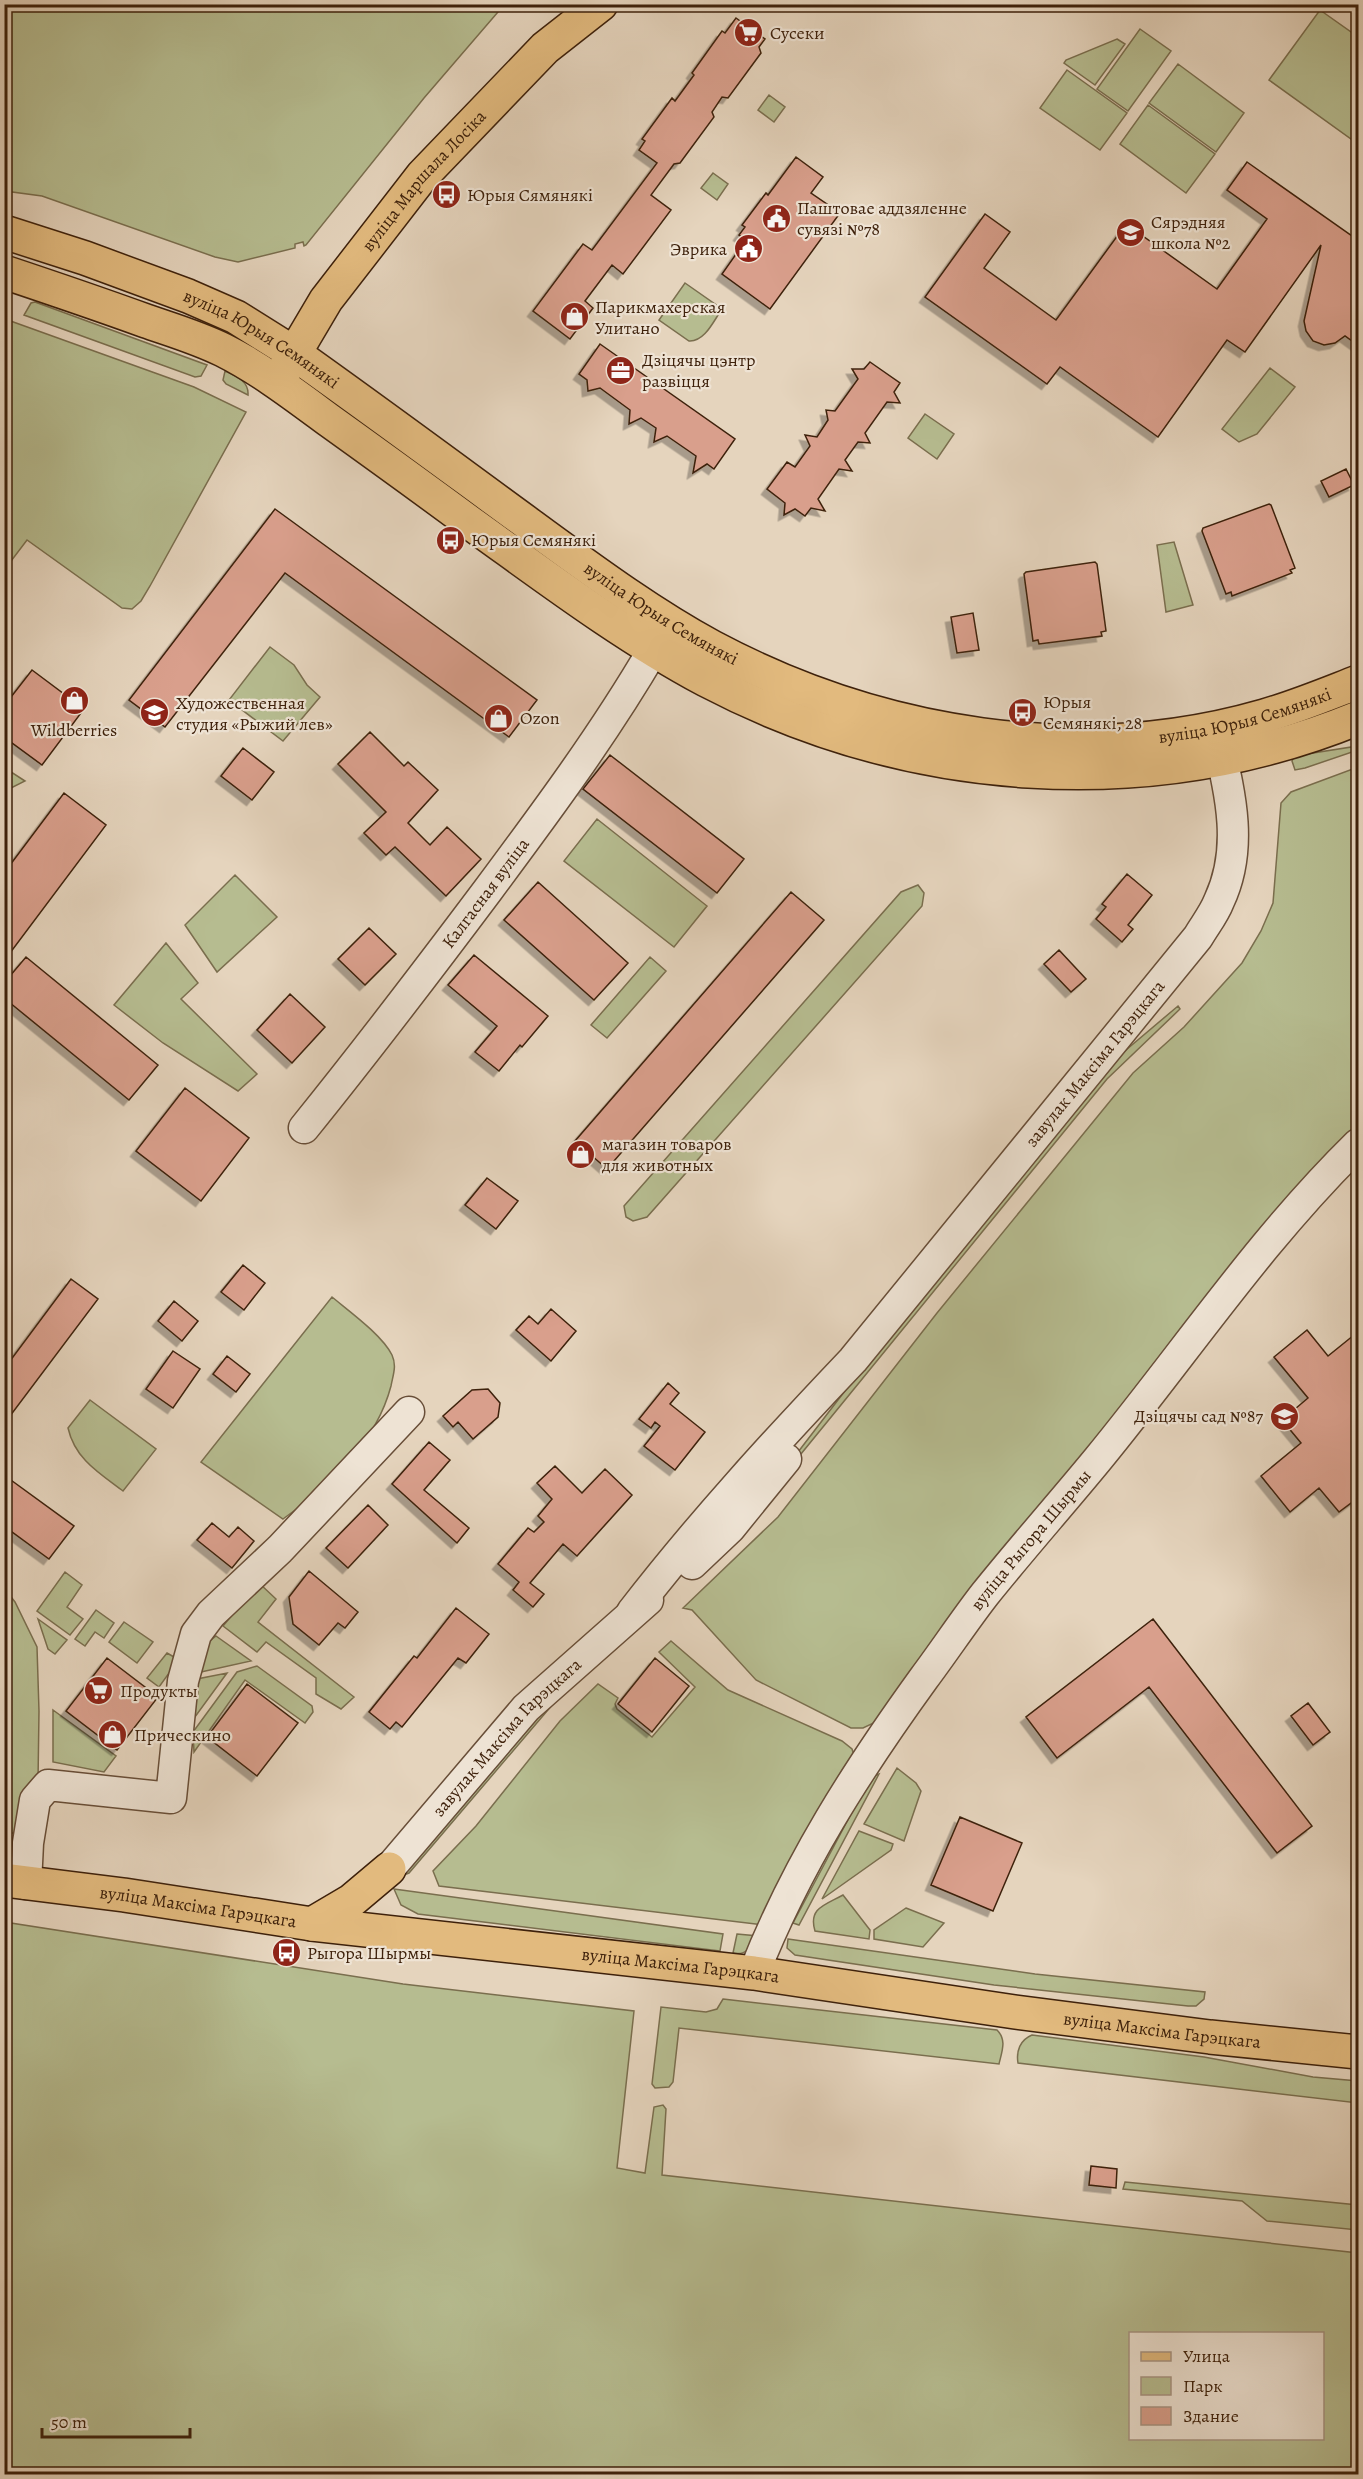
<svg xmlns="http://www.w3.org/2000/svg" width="1363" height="2479" font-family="Alegreya,serif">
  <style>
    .green { fill: #b6bc90; stroke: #7a6e4e; stroke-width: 1.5; fill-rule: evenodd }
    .building { fill: #d99f8c; stroke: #3e210b; stroke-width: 1.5; filter: url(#shadow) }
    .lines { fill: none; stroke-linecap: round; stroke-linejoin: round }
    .minor-casing { stroke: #684e38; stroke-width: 33 }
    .major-casing { stroke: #3e210b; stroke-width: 36 }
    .minor { stroke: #eee3d4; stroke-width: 30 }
    .major { stroke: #e2ba7e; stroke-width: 33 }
    .labels { text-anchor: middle; stroke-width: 4.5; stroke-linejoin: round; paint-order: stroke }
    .poi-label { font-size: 18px; fill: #3e210b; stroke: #eee3d4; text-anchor: start }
    .street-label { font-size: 18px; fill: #3e210b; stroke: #eee3d4 }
  </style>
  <defs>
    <filter id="shadow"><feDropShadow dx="-5.5" dy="5.5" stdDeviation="0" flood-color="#0004"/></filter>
  </defs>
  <rect width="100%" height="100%" fill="#e5d4bd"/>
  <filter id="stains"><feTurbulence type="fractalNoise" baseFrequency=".00333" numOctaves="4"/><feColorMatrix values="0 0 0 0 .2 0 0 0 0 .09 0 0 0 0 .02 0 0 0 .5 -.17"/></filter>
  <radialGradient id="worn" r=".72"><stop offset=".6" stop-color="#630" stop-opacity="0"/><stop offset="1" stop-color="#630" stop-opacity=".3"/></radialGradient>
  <path class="green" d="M4,5L5,4L504,5L424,98L306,245L304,246L303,242L295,244V248L238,262L215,257L42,196L5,191Z
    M1320,10L1358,37V144L1269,80Z
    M1140,29L1171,51L1128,111L1097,89Z
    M1117,39L1125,44L1095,85L1064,63L1066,60Z
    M1178,64L1244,113L1216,152L1149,103Z
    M1067,70L1127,113L1100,150L1040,108Z
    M769,95L785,107L774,122L758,110Z
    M1148,105L1215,154L1186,193L1120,144Z
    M713,173L728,184L717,200L701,188Z
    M685,283L722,309C714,320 705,342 689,341L659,320Z
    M35,302L207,365L201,376L195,377L24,315L31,303Z
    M5,319L194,387L246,412L150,586L141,601L132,609L122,608L27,540L5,569Z
    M1270,368L1295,387L1257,434L1239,442L1222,429Z
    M225,371C236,376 249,381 248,395L226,384L223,380Z
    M925,414L954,434L937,459L908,438Z
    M1174,542L1193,605L1166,612L1157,545Z
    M270,647L294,665L307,685L320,697L283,741L229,700Z
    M1358,746V750L1305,768L1295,770L1292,761L1294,756Z
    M1358,767V1131L878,1721L863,1728H851L756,1680L692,1610L683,1608L778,1517L937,1313L1133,1073L1184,1027L1242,963L1261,931L1273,903L1281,803L1291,792Z
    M4,768H5L25,781L5,791Z
    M597,819L707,906L674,947L564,861Z
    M235,875L277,917L217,972L185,925Z
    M918,885L924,893L922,906L647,1217L633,1221L626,1217L624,1206L901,892Z
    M166,943L198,983L181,999L257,1074L238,1091L163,1043L114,1005Z
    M650,957L666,971L607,1038L591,1025Z
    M1178,1006L1180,1009L1107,1079L796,1460L795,1456L851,1383L1100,1078L1126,1050Z
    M332,1297C350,1312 382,1335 392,1355C397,1366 393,1375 391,1386C376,1443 330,1485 283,1519L201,1462Z
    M90,1400L156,1449L123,1491C99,1473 75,1459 68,1428Z
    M65,1572L82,1585L67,1607L83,1619L70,1635L37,1611Z
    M259,1583L276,1599L258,1622L354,1697L341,1709L316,1694V1678L266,1642L257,1652L223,1626Z
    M4,1588L15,1602L37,1647L39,1711L38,1782L19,1834L5,1832Z
    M96,1610L114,1623L104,1638L95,1632L85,1646L75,1639Z
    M38,1619L67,1640L55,1654L48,1649Z
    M124,1622L153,1642L137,1663L109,1642Z
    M216,1636L251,1661L201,1672L207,1643Z
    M671,1641L728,1690L842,1741L852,1749L854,1755L764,1925L439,1886L433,1871L476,1826L560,1721L598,1684L618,1698L615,1704L617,1709L652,1737L695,1687L659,1652Z
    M167,1653L174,1657L172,1669L159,1687L147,1678Z
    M257,1666L312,1706L313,1712L305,1723L245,1680L194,1752L193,1732L237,1672Z
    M227,1673L192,1721L197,1679Z
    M553,1704L409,1873L401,1876L521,1731Z
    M53,1710L116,1756L104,1772L53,1762Z
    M897,1768L916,1783L921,1791L904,1841L864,1824Z
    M879,1774L799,1925L793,1923L867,1784L873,1776Z
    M859,1831L893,1844L891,1850L822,1899Z
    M394,1889L723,1934L720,1951L418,1914L401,1905Z
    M843,1895L870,1930L869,1939L815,1931C808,1908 825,1905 843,1895Z
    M906,1908L944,1923L923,1947L874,1939V1930Z
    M4,1913L11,1923L403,1984L634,2011L617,2168L645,2173L654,2107L663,2105L666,2109L662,2175L1358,2253V2474H5ZM1130,2334H1322V2438H1130Z
    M737,1934L758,1936C752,1947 746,1956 733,1953Z
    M788,1939L1035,1974L1205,1992L1204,1999L1196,2006H1188L994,1985L795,1955L787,1948Z
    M723,1999L997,2030C1007,2040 1002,2051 999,2064L679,2028L673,2082L669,2087L655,2088L652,2084L661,2007L706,2012L717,2009Z
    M1032,2035L1204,2057L1313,2077L1358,2081V2103L1018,2063C1016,2051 1020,2040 1032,2035Z
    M1125,2182L1358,2205V2230L1267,2221L1242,2201L1123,2189Z"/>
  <path class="building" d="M736,18L765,39L759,47L761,53L728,98L722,97L712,112L714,117L680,163L674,164L651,195L671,210L623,274L612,265L585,301L593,308L570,339L533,311L583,244L592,250L657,163L639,150L645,141L642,139L672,98L675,101L694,75L692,73L722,31L725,33Z
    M796,157L823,177L811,193L840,213L770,309L722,274L746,240L739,235L745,227L742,225L766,193L768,195Z
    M1247,162L1359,241V346L1345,336L1335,343L1324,345L1313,341L1306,331L1304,321L1321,245L1245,352L1227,340L1158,437L1060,367L1047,384L925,297L985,214L1010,232L984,268L1056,320L1126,224L1217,289L1267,219L1227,190Z
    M600,344L735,439L714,469L707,464L693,473L696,456L667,436L654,442L656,428L641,418L629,424L630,410L600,388L588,391L587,380L579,374Z
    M870,362L900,383L894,392L900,403L887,402L865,433L870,443L858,442L845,460L852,471L839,469L818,499L825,511L811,508L805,516L795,509L784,515L785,503L767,489L787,462L795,467L810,446L805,435L817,437L828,420L826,410L835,411L858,379L852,369H864Z
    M1346,469L1354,485L1329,497L1321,481Z
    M1269,504L1271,505L1295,568L1290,570L1292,573L1232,596L1231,592L1226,594L1202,531L1203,528Z
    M275,509L537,700L509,737L285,573L165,727L129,700Z
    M1095,562L1097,564L1106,631L1101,632L1102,636L1039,644L1038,640L1033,641L1024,574L1026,572Z
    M973,613L979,650L957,653L951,617Z
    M32,670L84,709L42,765L4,737V706Z
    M370,732L404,766L408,762L438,790L408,823L430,845L447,827L481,859L446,896L395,847L386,855L364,833L386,812L338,764Z
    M243,748L274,772L252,800L221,776Z
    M610,755L744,859L717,893L583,789Z
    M64,793L106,825L4,961V873Z
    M1127,874L1152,895L1128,925L1133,929L1122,942L1096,919L1106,907L1102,904Z
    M538,882L628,963L594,1000L504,920Z
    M791,892L824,920L607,1169L575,1141Z
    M369,928L396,954L365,985L338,959Z
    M1059,950L1086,979L1071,992L1044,964Z
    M474,955L548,1016L522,1047L520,1045L499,1071L475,1052L497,1026L448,985Z
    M26,957L158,1065L129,1100L4,998V983Z
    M290,994L325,1027L292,1063L257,1030Z
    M185,1088L249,1138L201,1201L136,1151Z
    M487,1178L518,1201L496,1229L465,1205Z
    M243,1265L265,1283L244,1310L221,1292Z
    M71,1279L98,1299L4,1424V1369Z
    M174,1301L198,1321L182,1341L158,1321Z
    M551,1309L576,1331L551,1361L516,1330L529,1316L538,1324Z
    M1307,1330L1328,1356L1359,1331V1497L1339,1512L1319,1488L1290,1512L1261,1476L1301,1443L1282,1420L1308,1398L1274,1357Z
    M173,1351L200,1369L173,1408L146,1389Z
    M227,1356L250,1374L236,1392L213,1374Z
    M668,1383L679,1393L670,1404L705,1432L675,1470L644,1446L660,1426L655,1422L651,1428L639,1419Z
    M488,1389L500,1403L498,1417L473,1439L458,1422L453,1427L443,1416L472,1390Z
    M429,1442L450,1460L424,1490L469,1528L457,1543L392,1484Z
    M555,1466L582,1493L605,1469L632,1495L577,1556L563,1544L530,1583L544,1594L533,1607L513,1590L519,1582L498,1564L528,1528L534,1532L544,1522L538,1516L552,1499L537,1483Z
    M4,1475L74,1526L49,1559L4,1526Z
    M368,1505L388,1525L348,1568L326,1548Z
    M212,1523L229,1537L238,1527L254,1541L232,1568L197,1540Z
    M309,1571L358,1612L345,1628L338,1623L319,1645L293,1624L289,1597Z
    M456,1608L489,1634L466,1663L458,1658L402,1727L396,1722L390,1729L369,1712L414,1656L417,1658Z
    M1153,1619L1312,1826L1277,1853L1149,1687L1057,1758L1026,1717Z
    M107,1658L158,1697L117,1750L66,1711Z
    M655,1658L689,1686L652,1732L618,1704Z
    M247,1684L298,1723L257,1776L207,1737Z
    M1308,1703L1330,1732L1313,1745L1291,1716Z
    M960,1817L1022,1843L993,1911L931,1885Z
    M1091,2166L1117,2169L1116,2188L1089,2185Z"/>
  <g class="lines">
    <defs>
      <g id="minor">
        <path id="s1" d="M304,1128C367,1050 428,970 488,890C546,812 604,734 653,650"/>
        <path d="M692,1564L730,1528L786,1459"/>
        <path id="s2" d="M632,1612C700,1524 776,1441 853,1360L1198,937C1205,925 1214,914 1219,901C1245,846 1229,789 1216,733"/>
        <path id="s3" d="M389,1869L526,1708L648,1600"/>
        <path d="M26,1884L28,1843L35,1800L48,1785L171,1798L183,1681L196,1634L211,1614L280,1549L409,1412"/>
        <path id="s4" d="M754,1973C797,1864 856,1772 924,1678C945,1650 964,1621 985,1594C1022,1548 1061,1504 1098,1459C1185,1353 1260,1240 1358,1144"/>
      </g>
      <g id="major">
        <path id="s5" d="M4,232L85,258L188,296L236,317L295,354C374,410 452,468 530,525C589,568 648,612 712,647C879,736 1080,769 1264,716C1296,707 1327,694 1358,682"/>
        <path d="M4,272C52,288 99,304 146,321C172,330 199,338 223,350C261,369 296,396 330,421C376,454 423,488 469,522C546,577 622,635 706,680C908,786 1147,804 1358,718"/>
        <path id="s6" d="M284,371L326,300L422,176L545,48L601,4"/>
        <path id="s7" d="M4,1880L124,1895L312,1924L754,1973L1015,2012L1210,2037L1358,2052"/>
        <path d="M312,1924L351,1901L389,1869"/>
      </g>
    </defs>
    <use href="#minor" class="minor-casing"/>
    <use href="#major" class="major-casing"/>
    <use href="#minor" class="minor"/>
    <use href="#major" class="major"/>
  </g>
  <defs>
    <symbol id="supermarket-disc" viewBox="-11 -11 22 22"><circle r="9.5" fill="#8f2418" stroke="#eee3d4"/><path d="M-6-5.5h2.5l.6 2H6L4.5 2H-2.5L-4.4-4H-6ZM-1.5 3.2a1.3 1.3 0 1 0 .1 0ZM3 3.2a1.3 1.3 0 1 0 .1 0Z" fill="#fff"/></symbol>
    <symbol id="bus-disc" viewBox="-11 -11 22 22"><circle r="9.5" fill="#8f2418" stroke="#eee3d4"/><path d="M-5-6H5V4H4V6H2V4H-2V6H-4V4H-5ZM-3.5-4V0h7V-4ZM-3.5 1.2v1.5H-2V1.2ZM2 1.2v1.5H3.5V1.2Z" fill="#fff"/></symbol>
    <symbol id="civic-disc" viewBox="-11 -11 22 22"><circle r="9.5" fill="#8f2418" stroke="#eee3d4"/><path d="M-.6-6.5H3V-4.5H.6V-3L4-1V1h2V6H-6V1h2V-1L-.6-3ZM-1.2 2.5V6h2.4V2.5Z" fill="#fff"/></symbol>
    <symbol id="school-disc" viewBox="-11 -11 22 22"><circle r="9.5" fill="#8f2418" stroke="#eee3d4"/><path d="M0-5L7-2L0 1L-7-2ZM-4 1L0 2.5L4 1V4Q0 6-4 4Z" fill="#fff"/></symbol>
    <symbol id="shop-disc" viewBox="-11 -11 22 22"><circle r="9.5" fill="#8f2418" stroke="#eee3d4"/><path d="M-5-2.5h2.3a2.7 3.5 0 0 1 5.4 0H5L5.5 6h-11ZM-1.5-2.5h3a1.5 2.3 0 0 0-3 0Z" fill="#fff"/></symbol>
    <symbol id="office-disc" viewBox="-11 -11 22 22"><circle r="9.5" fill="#8f2418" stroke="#eee3d4"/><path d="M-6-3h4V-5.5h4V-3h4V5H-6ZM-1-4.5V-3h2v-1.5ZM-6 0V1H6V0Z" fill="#fff"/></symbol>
  </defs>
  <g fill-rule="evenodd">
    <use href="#supermarket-disc" x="732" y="16" width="33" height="33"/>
    <use href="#bus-disc" x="430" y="178" width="33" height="33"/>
    <use href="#civic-disc" x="760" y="202" width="33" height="33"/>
    <use href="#school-disc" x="1114" y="216" width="33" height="33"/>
    <use href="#civic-disc" x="732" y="232" width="33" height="33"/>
    <use href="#shop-disc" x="558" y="300" width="33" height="33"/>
    <use href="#office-disc" x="604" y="354" width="33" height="33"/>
    <use href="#bus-disc" x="434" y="524" width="33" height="33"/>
    <use href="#shop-disc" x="58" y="684" width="33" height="33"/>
    <use href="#bus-disc" x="1006" y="696" width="33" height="33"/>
    <use href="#school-disc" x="138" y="696" width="33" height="33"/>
    <use href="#shop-disc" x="482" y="702" width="33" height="33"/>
    <use href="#shop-disc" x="564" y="1138" width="33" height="33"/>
    <use href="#school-disc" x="1268" y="1400" width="33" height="33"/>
    <use href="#supermarket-disc" x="82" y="1674" width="33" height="33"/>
    <use href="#shop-disc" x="96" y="1718" width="33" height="33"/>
    <use href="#bus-disc" x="270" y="1936" width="33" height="33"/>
  </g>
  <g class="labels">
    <g class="poi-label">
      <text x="770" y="39">Сусеки</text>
      <text x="467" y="201">Юрыя Сямянякі</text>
      <text x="797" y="214">Паштовае аддзяленне<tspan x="797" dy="21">сувязі №78</tspan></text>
      <text x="1151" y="228">Сярэдняя<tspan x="1151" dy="21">школа №2</tspan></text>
      <text x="727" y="255" text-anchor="end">Эврика</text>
      <text x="595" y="313">Парикмахерская<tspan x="595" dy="21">Улитано</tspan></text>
      <text x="642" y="366">Дзіцячы цэнтр<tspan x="642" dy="21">развіцця</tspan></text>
      <text x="471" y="546">Юрыя Семянякі</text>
      <text x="1043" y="708">Юрыя<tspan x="1043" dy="21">Семянякі, 28</tspan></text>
      <text x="176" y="709">Художественная<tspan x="176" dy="21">студия «Рыжий лев»</tspan></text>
      <text x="520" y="724">Ozon</text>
      <text x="74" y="736" text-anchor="middle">Wildberries</text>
      <text x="602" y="1150">магазин товаров<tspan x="602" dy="21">для животных</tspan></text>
      <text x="1263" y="1422" text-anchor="end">Дзіцячы сад №87</text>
      <text x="120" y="1697">Продукты</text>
      <text x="134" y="1741">Прическино</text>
      <text x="307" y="1959">Рыгора Шырмы</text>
    </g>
    <g class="street-label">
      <text dy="6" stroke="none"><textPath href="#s6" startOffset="237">вуліца Маршала Лосіка</textPath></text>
      <text dy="6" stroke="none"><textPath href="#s5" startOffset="280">вуліца Юрыя Семянякі</textPath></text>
      <text dy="6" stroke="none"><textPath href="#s5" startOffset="766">вуліца Юрыя Семянякі</textPath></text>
      <text dy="6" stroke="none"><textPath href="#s5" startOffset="1378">вуліца Юрыя Семянякі</textPath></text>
      <text dy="6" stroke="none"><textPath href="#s1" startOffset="297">Калгасная вуліца</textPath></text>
      <text dy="6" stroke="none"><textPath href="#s2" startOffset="718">завулак Максіма Гарэцкага</textPath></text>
      <text dy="6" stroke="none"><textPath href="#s4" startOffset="516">вуліца Рыгора Шырмы</textPath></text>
      <text dy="6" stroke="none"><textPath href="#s3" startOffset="177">завулак Максіма Гарэцкага</textPath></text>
      <text dy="6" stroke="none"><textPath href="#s7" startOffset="196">вуліца Максіма Гарэцкага</textPath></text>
      <text dy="6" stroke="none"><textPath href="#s7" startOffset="682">вуліца Максіма Гарэцкага</textPath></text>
      <text dy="6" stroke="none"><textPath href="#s7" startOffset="1168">вуліца Максіма Гарэцкага</textPath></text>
    </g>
  </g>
  <rect width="1363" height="2479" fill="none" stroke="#e5d4bd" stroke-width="24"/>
  <rect x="6" y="6" width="1351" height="2467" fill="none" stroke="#3e210b" stroke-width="3"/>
  <rect x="12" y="12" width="1339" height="2455" fill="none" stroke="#3e210b" stroke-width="1.5"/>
  <rect x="1129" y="2332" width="195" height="108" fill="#eee3d4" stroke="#a89584" stroke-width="1.5"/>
  <rect x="1141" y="2352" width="30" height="9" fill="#e2ba7e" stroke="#a89584" stroke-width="1.5"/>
  <text x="1183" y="2362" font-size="18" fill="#3e210b">Улица</text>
  <rect x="1141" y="2377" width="30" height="18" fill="#b6bc90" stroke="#a89584" stroke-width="1.5"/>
  <text x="1183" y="2392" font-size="18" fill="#3e210b">Парк</text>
  <rect x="1141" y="2407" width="30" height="18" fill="#d99f8c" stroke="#a89584" stroke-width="1.5"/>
  <text x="1183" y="2422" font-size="18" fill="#3e210b">Здание</text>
  <path d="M42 2428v9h148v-9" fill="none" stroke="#3e210b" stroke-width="3"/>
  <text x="51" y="2428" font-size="18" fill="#3e210b" stroke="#eee3d4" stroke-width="4.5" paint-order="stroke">50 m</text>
  <rect width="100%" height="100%" filter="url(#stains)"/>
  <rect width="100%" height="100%" fill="url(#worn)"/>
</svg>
